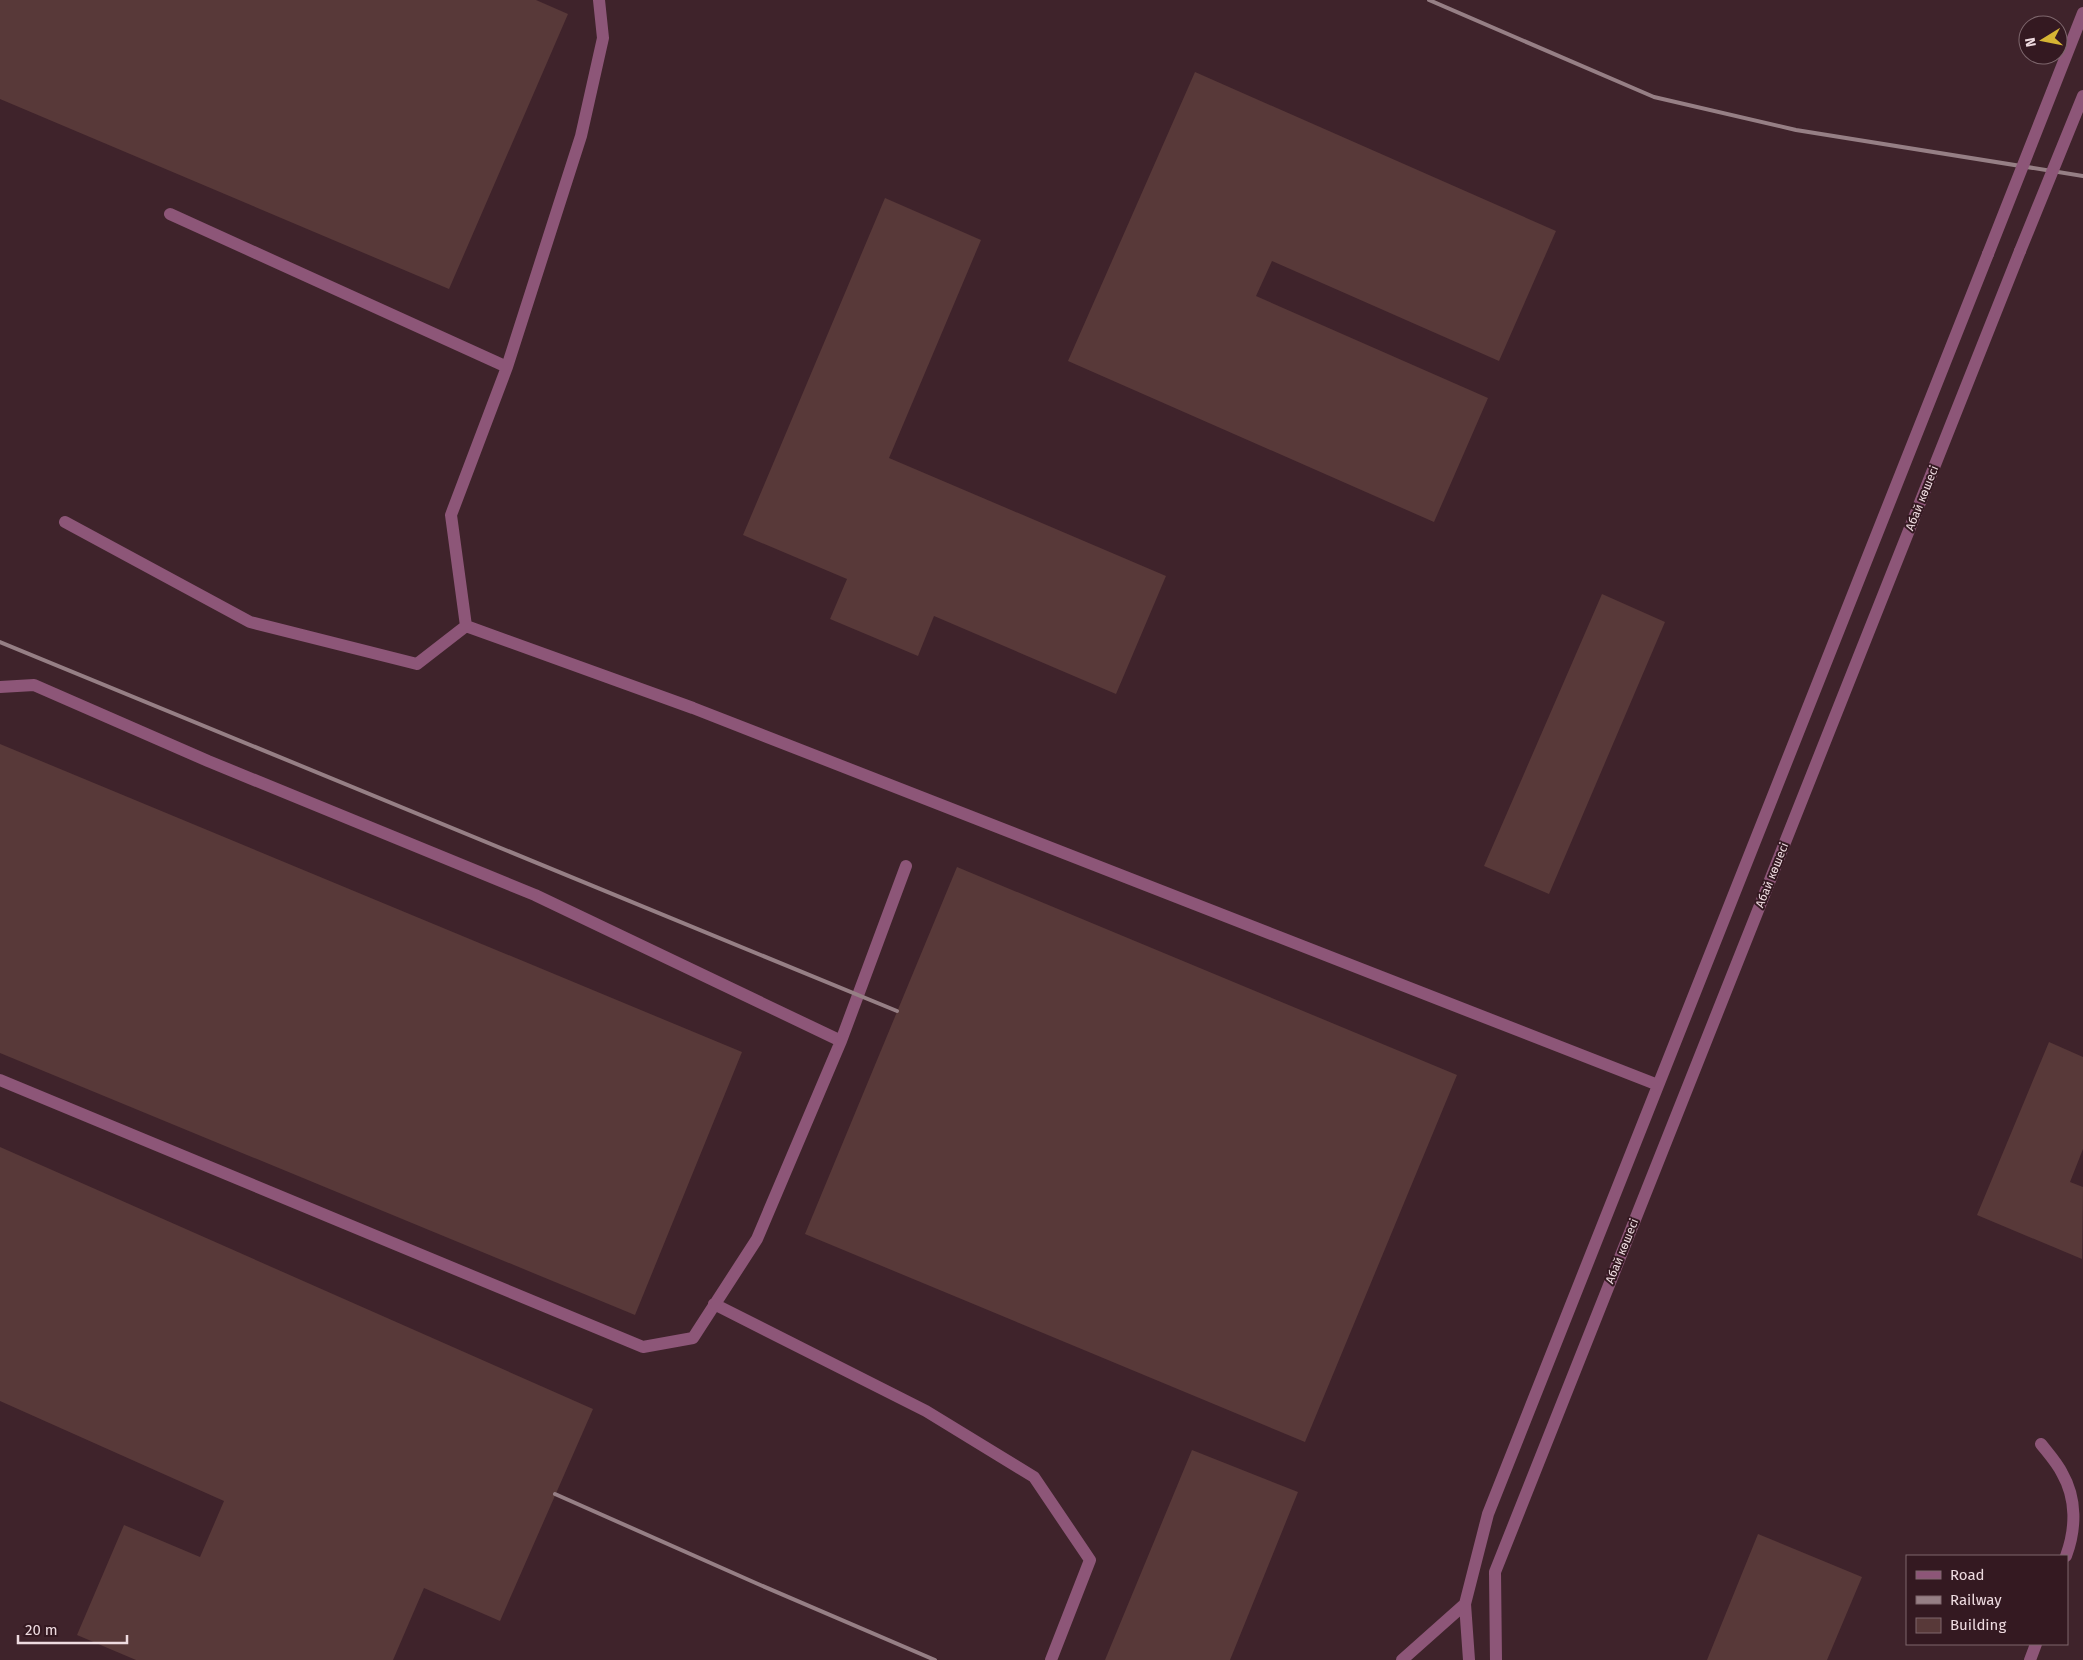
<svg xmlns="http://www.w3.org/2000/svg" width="2083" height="1660" font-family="'Fira Sans',sans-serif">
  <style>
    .building { fill: #583939 }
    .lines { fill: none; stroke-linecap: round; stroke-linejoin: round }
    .minor { stroke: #8d5678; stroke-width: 12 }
    .rail { stroke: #967f85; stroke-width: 4 }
    .minor-bridge { stroke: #8d5678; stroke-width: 12 }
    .labels { text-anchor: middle; stroke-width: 4; stroke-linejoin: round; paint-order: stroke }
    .street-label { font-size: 12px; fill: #eedbe0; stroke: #341921 }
  </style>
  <rect width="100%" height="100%" fill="#3f232b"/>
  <path class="building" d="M0,0H536L568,14L449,289L0,99Z
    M1195,72L1556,231L1499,361L1272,261L1256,296L1488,398L1434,522L1068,361Z
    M885,198L981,240L889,458L1166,576L1116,694L934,616L918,656L830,619L847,579L743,535Z
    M1602,594L1665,622L1549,894L1484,866Z
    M0,744L742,1052L635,1315L0,1053Z
    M957,867L1457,1075L1305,1442L805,1234Z
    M2049,1042L2083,1057V1149L2070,1182L2083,1187L2082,1259L1977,1215Z
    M0,1147L593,1409L500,1621L424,1588L393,1660H136L77,1635L124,1525L200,1557L224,1501L0,1401Z
    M1192,1450L1298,1492L1230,1660H1105Z
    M1758,1534L1862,1577L1827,1660H1707Z"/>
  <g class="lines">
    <path class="minor" d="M170,214L507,367L451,515L466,626L693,708L1658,1085
      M507,367L581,136L603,38L599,0
      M65,522L250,622L417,664L466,626
      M0,687L34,685L208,761L535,895L841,1041L906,866
      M0,1080L643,1347L693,1338L757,1239L841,1041
      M714,1304L926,1411L1034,1477L1090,1560L1051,1660
      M2041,1444C2048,1453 2057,1463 2062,1473C2077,1499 2076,1529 2066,1556
      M1402,1660L1465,1604
      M1469,1660L1465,1604L1488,1514L1988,254
      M1496,1660L1495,1572L2020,251
      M2030,1660L2036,1644"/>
    <path class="rail" d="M1429,0L1654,97L1796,130L2083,176
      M0,642L897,1011
      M555,1494L758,1584L935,1660"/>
    <path class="minor-bridge" d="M2020,251L2083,96
      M1988,254L2083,13"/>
  </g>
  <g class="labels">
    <g class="street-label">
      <text transform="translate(1922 498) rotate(-68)" y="4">Абай көшесі</text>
      <text transform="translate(1772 875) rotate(-68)" y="4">Абай көшесі</text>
      <text transform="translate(1622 1251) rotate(-68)" y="4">Абай көшесі</text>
    </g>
  </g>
  <rect x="1906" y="1555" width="162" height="90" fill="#341921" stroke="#7e676d"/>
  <rect x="1916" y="1571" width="25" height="8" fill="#8d5678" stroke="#7e676d"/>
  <text x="1950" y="1580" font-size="15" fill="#eedbe0">Road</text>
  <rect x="1916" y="1596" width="25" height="8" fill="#967f85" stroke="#7e676d"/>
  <text x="1950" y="1605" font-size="15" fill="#eedbe0">Railway</text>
  <rect x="1916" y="1618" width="25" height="15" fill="#583939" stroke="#7e676d"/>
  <text x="1950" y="1630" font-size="15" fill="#eedbe0">Building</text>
  <g transform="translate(2043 40) rotate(260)"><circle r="24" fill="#341921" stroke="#7e676d"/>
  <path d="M0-4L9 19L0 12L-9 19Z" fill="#d6b534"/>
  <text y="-8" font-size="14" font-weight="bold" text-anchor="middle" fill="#eedbe0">N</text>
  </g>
  <path d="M18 1635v8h109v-8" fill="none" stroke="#eedbe0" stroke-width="2.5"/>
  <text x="25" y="1635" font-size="15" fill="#eedbe0" stroke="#341921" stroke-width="4" paint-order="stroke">20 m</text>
</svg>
